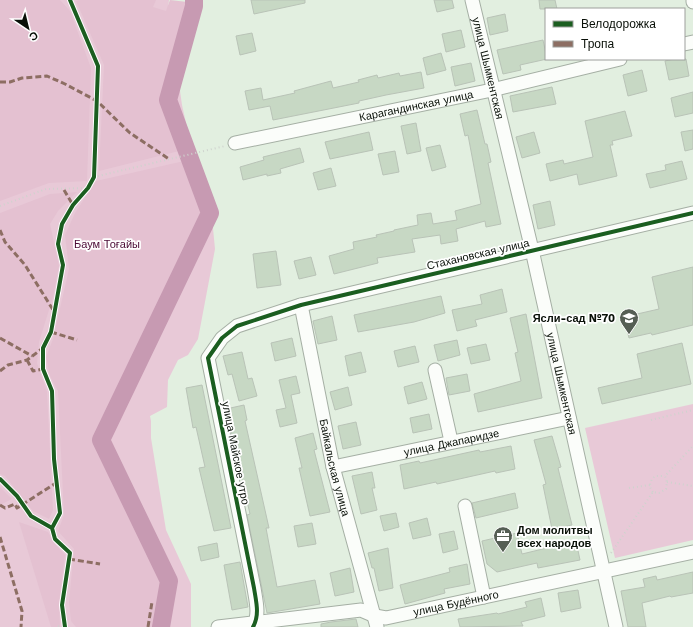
<svg xmlns="http://www.w3.org/2000/svg" width="693" height="627" font-family="'Work Sans',sans-serif">
  <style>
    .green { fill: #e8c9d7 }
    .forest { fill: #e4c1d1 }
    .lines { fill: none; stroke-linecap: round; stroke-linejoin: round }
    .river { stroke: #c79ab2; stroke-width: 18 }
    .building { fill: #c7d8c4; stroke: #b9c3b7 }
    .minor-casing { stroke: #a5afa4; stroke-width: 15 }
    .path { stroke: #cfd3ce; stroke-width: 2; stroke-dasharray: 1 3; stroke-linecap: butt }
    .minor { stroke: #fbfdfa; stroke-width: 13 }
    .quiet { stroke: #8d6e63; stroke-width: 3; stroke-dasharray: 6 3; stroke-linecap: butt }
    .cycleway-casing { stroke: #fff; stroke-width: 6 }
    .cycleway { stroke: #1b5e20; stroke-width: 4 }
    .labels { text-anchor: middle; stroke-width: 3.5; stroke-linejoin: round; paint-order: stroke }
    .street-label { font-size: 11px; fill: #091008; stroke: #fff }
    .park-label { font-size: 11px; fill: #4a0934; stroke: #fff }
    .poi-label { font-size: 11px; font-weight: bold; fill: #091008; stroke: #fff; text-anchor: end }
  </style>
  <rect width="100%" height="100%" fill="#e2efe0"/>
  <path class="green" d="M0,0H169L168,7L182,105L200,186L212,218L215,249L198,339L188,355L178,360L168,380L167,407L150,416L151,421V438L166,530L191,584V627H0Z
    M693,404V540L615,558L585,428Z"/>
  <path class="forest" d="M0,0H60L70,11L91,68L87,181L49,183L0,201Z
    M79,0H156L153,7L166,11L170,0L187,2V10L160,100L179,151L99,171L104,65L76,1Z
    M184,161L202,211L94,439L162,580L157,627H76L71,621L69,602L74,549L58,531L64,515L58,391L50,376L46,357L53,339L69,269L65,235L75,213L96,181Z
    M77,192L58,211L50,224L59,266L53,297L39,342L37,363L47,392L53,510L49,519L33,511L5,476L0,474V213L50,194Z
    M0,487L12,499L0,505Z
    M19,522L48,532L54,543L65,555L59,602L60,627H51Z"/>
  <g class="lines">
    <path class="river" d="M161,627L169,581L101,440L210,213L168,100L194,6V0"/>
  </g>
  <path class="building" d="M251,0H305V3L254,14Z
    M434,0H452L454,8L437,12Z
    M539,0H555L557,9H540Z
    M505,14L508,31L490,35L487,18Z
    M461,30L465,47L446,52L442,34Z
    M252,33L256,51L240,55L236,36Z
    M543,40L547,59L520,65L521,70L503,74L497,50Z
    M441,53L446,70L427,75L423,58Z
    M674,59H686L689,76L669,80L665,61Z
    M471,63L475,81L455,86L451,67Z
    M642,70L647,91L628,96L623,75Z
    M421,72L424,88L386,95L359,101V103L273,120L270,106L249,110L245,91L261,88L263,100L295,93L294,91L331,81L333,88L359,82L358,80L377,75L378,78L399,73L400,76Z
    M552,87L556,104L513,112L510,96Z
    M693,92V113L675,117L671,98Z
    M477,110L485,144H487L491,162L488,163L501,224L486,227L485,221L456,229L458,241L441,244L440,235L412,239L415,252L377,258L378,263L334,274L329,256L354,249L353,242L377,237L376,235L394,231V230L418,225L417,215L431,213L433,224L457,220L455,211L481,204L468,135L465,136L460,114Z
    M625,111L632,136L612,141L613,145H610L617,176L579,185L577,174L550,181L546,164L563,160L564,164L593,157L585,121Z
    M416,123L421,151L407,154L401,126Z
    M693,130V149L685,151L681,132Z
    M369,132L373,150L330,159L325,142Z
    M534,132L540,153L522,158L516,137Z
    M440,145L446,167L432,171L426,148Z
    M300,148L304,162L280,169L281,173L267,176V174L243,180L240,167L264,160L263,157Z
    M395,151L399,172L383,175L378,154Z
    M682,161L687,179L650,188L646,174L666,170L665,165Z
    M331,168L336,186L318,190L313,173Z
    M550,201L555,225L538,229L533,205Z
    M276,251L281,285L257,288L253,254Z
    M311,257L316,275L299,279L294,261Z
    M693,267V325L652,335L651,333L629,338L624,317L659,309L652,277Z
    M502,289L507,312L475,320L477,326L457,331L452,310L482,304L480,295Z
    M441,296L445,313L414,322L358,332L354,315Z
    M526,314L542,398L478,412L474,394L521,381L515,353L518,352L510,318Z
    M332,316L337,340L318,344L313,321Z
    M292,338L296,356L275,361L271,343Z
    M457,340L460,355L438,361L434,345Z
    M682,343L691,384L602,404L598,388L642,378L637,354Z
    M486,344L490,360L471,364L467,348Z
    M415,346L419,362L398,367L394,351Z
    M242,352L248,379L252,378L257,396L239,401L232,374L228,375L223,356Z
    M361,352L366,372L349,376L345,356Z
    M467,374L470,391L449,395L446,378Z
    M296,376L300,393L291,395L297,423L280,427L276,410L286,408L279,380Z
    M422,382L427,399L408,404L404,387Z
    M202,385L231,528L214,531L199,468L205,467L196,427L193,428L186,388Z
    M348,387L352,405L335,410L330,392Z
    M244,405L247,420L245,421L269,528H266L277,587L315,580L320,604L267,613L247,515L250,514L226,409Z
    M429,414L432,429L413,433L410,418Z
    M356,422L361,445L343,449L338,426Z
    M313,433L317,449L314,450L330,512L310,516L299,468H302L295,438Z
    M552,436L561,467L558,468L572,525L552,529L543,485L546,484L534,440Z
    M511,446L515,469L496,473L495,471L437,484L436,482L404,489L400,465L419,461L420,463L479,450L480,452Z
    M372,472L375,488H372L377,510L361,514L352,476Z
    M515,493L518,508L476,518L472,503Z
    M396,513L399,527L384,531L380,516Z
    M427,518L431,535L413,539L409,523Z
    M312,523L316,544L298,547L294,526Z
    M454,531L458,549L443,553L439,534Z
    M517,533L522,554L576,541L580,560L538,568L537,563L497,572L487,564L482,541Z
    M217,543L219,557L201,561L198,547Z
    M388,548L393,588L379,591L374,568H372L368,553Z
    M240,562L248,607L232,610L224,565Z
    M467,564L470,584L444,589L445,593L405,604L400,585L450,572L449,568Z
    M350,568L354,592L335,596L330,573Z
    M693,572V593L671,597L670,596L642,603L646,627H628L621,591L645,587L643,579L656,576L657,580Z
    M578,590L581,608L561,612L558,593Z
    M541,598L545,616L521,622L523,626L460,627L458,619L497,613L498,614L527,607L525,602Z
    M356,619L358,627H321V624L331,622Z"/>
  <g class="lines">
    <defs>
      <g id="minor">
        <path id="s1" d="M472,0L532,250L616,627"/>
        <path d="M693,0V2"/>
        <path d="M684,44L693,42"/>
        <path id="s2" d="M235,143L492,90L620,59"/>
        <path id="s3" d="M301,305L333,467L377,627"/>
        <path d="M435,370L451,441"/>
        <path id="s4" d="M333,467L569,418"/>
        <path d="M465,506L484,597"/>
        <path id="s5" d="M218,627L361,610L375,616L386,618L693,552"/>
        <path d="M253,627C260,615 256,601 254,588L208,358L222,338L237,326L301,305L693,213"/>
      </g>
    </defs>
    <use href="#minor" class="minor-casing"/>
    <path class="path" d="M94,177L225,146
      M0,206L46,189L88,188
      M651,420L693,410
      M667,482L693,486
      M629,488L650,485
      M653,492C648,486 650,481 655,476H665
      M611,553L653,492L659,493L666,489L667,482L665,476L693,446
      M58,626L60,627"/>
    <use href="#minor" class="minor"/>
    <path class="quiet" d="M0,82H10L22,78L47,76L65,84L97,101L130,133L169,159
      M64,190L73,205
      M0,230L5,242L25,265L55,313
      M51,332L77,340
      M0,338L32,356
      M27,360L33,371L43,369
      M0,371L8,365L27,360L43,348
      M0,505L5,508L15,504L17,508L56,483
      M0,537L22,611L21,627
      M69,559L100,564
      M148,627L152,602"/>
    <defs>
      <path id="cycleway" d="M0,479L17,496L31,516L52,528
        M65,627L62,605L70,553L55,539L52,528L60,513L54,459L52,391L43,369V348L51,332L63,265L58,244L62,224L73,205L88,188L94,177L98,66L70,0
        M253,627C260,615 256,601 254,588L208,358L222,338L237,326L301,305L693,213"/>
    </defs>
    <use href="#cycleway" class="cycleway-casing"/>
    <use href="#cycleway" class="cycleway"/>
  </g>
  <defs>
    <symbol id="school-pin" viewBox="-11 -11 22 30"><path d="M0 17L-7.5 6A9.5 9.5 0 1 1 7.5 6Z" fill="#555e54" stroke="#fff"/><path d="M0-5L7-2L0 1L-7-2ZM-4 1L0 2.5L4 1V4Q0 6-4 4Z" fill="#fff"/></symbol>
    <symbol id="office-pin" viewBox="-11 -11 22 30"><path d="M0 17L-7.5 6A9.5 9.5 0 1 1 7.5 6Z" fill="#555e54" stroke="#fff"/><path d="M-6-3h4V-5.5h4V-3h4V5H-6ZM-1-4.5V-3h2v-1.5ZM-6 0V1H6V0Z" fill="#fff"/></symbol>
  </defs>
  <g fill-rule="evenodd">
    <use href="#school-pin" x="618" y="307" width="22" height="30"/>
    <use href="#office-pin" x="492" y="525" width="22" height="30"/>
  </g>
  <g class="labels">
    <g class="street-label">
      <text dy="4" stroke="none"><textPath href="#s1" startOffset="70">улица Шымкентская</textPath></text>
      <text dy="4" stroke="none"><textPath href="#s2" startOffset="185">Карагандинская улица</textPath></text>
      <text transform="translate(478 254) rotate(-13)" y="4">Стахановская улица</text>
      <text dy="4" stroke="none"><textPath href="#s1" startOffset="394">улица Шымкентская</textPath></text>
      <text dy="4" stroke="none"><textPath href="#s4" startOffset="121">улица Джапаридзе</textPath></text>
      <text transform="translate(236 453) rotate(79)" y="4">улица Майское утро</text>
      <text dy="4" stroke="none"><textPath href="#s3" startOffset="166">Байкальская улица</textPath></text>
      <text dy="4" stroke="none"><textPath href="#s5" startOffset="242">улица Будённого</textPath></text>
    </g>
    <g class="park-label">
      <text x="107" y="248">Баум Тоғайы</text>
    </g>
    <g class="poi-label">
      <text x="615" y="322">Ясли-сад №70</text>
      <text x="517" y="534" text-anchor="start">Дом молитвы<tspan x="517" dy="13">всех народов</tspan></text>
    </g>
  </g>
  <rect x="545" y="8" width="140" height="52" fill="#ffffff" stroke="#9d9f9c"/>
  <rect x="553" y="21" width="20" height="6" fill="#1b5e20" stroke="#9d9f9c"/>
  <text x="581" y="28" font-size="12" fill="#091008">Велодорожка</text>
  <rect x="553" y="41" width="20" height="6" fill="#8d6e63" stroke="#9d9f9c"/>
  <text x="581" y="48" font-size="12" fill="#091008">Тропа</text>
  <g transform="translate(28 28) rotate(145)" stroke="#ffffff" stroke-width="3" paint-order="stroke">
  <path d="M0-3L7 15L0 10L-7 15Z" fill="#091008"/>
  <text y="-6" font-size="11" font-weight="bold" text-anchor="middle" fill="#091008">С</text>
  </g>
</svg>
